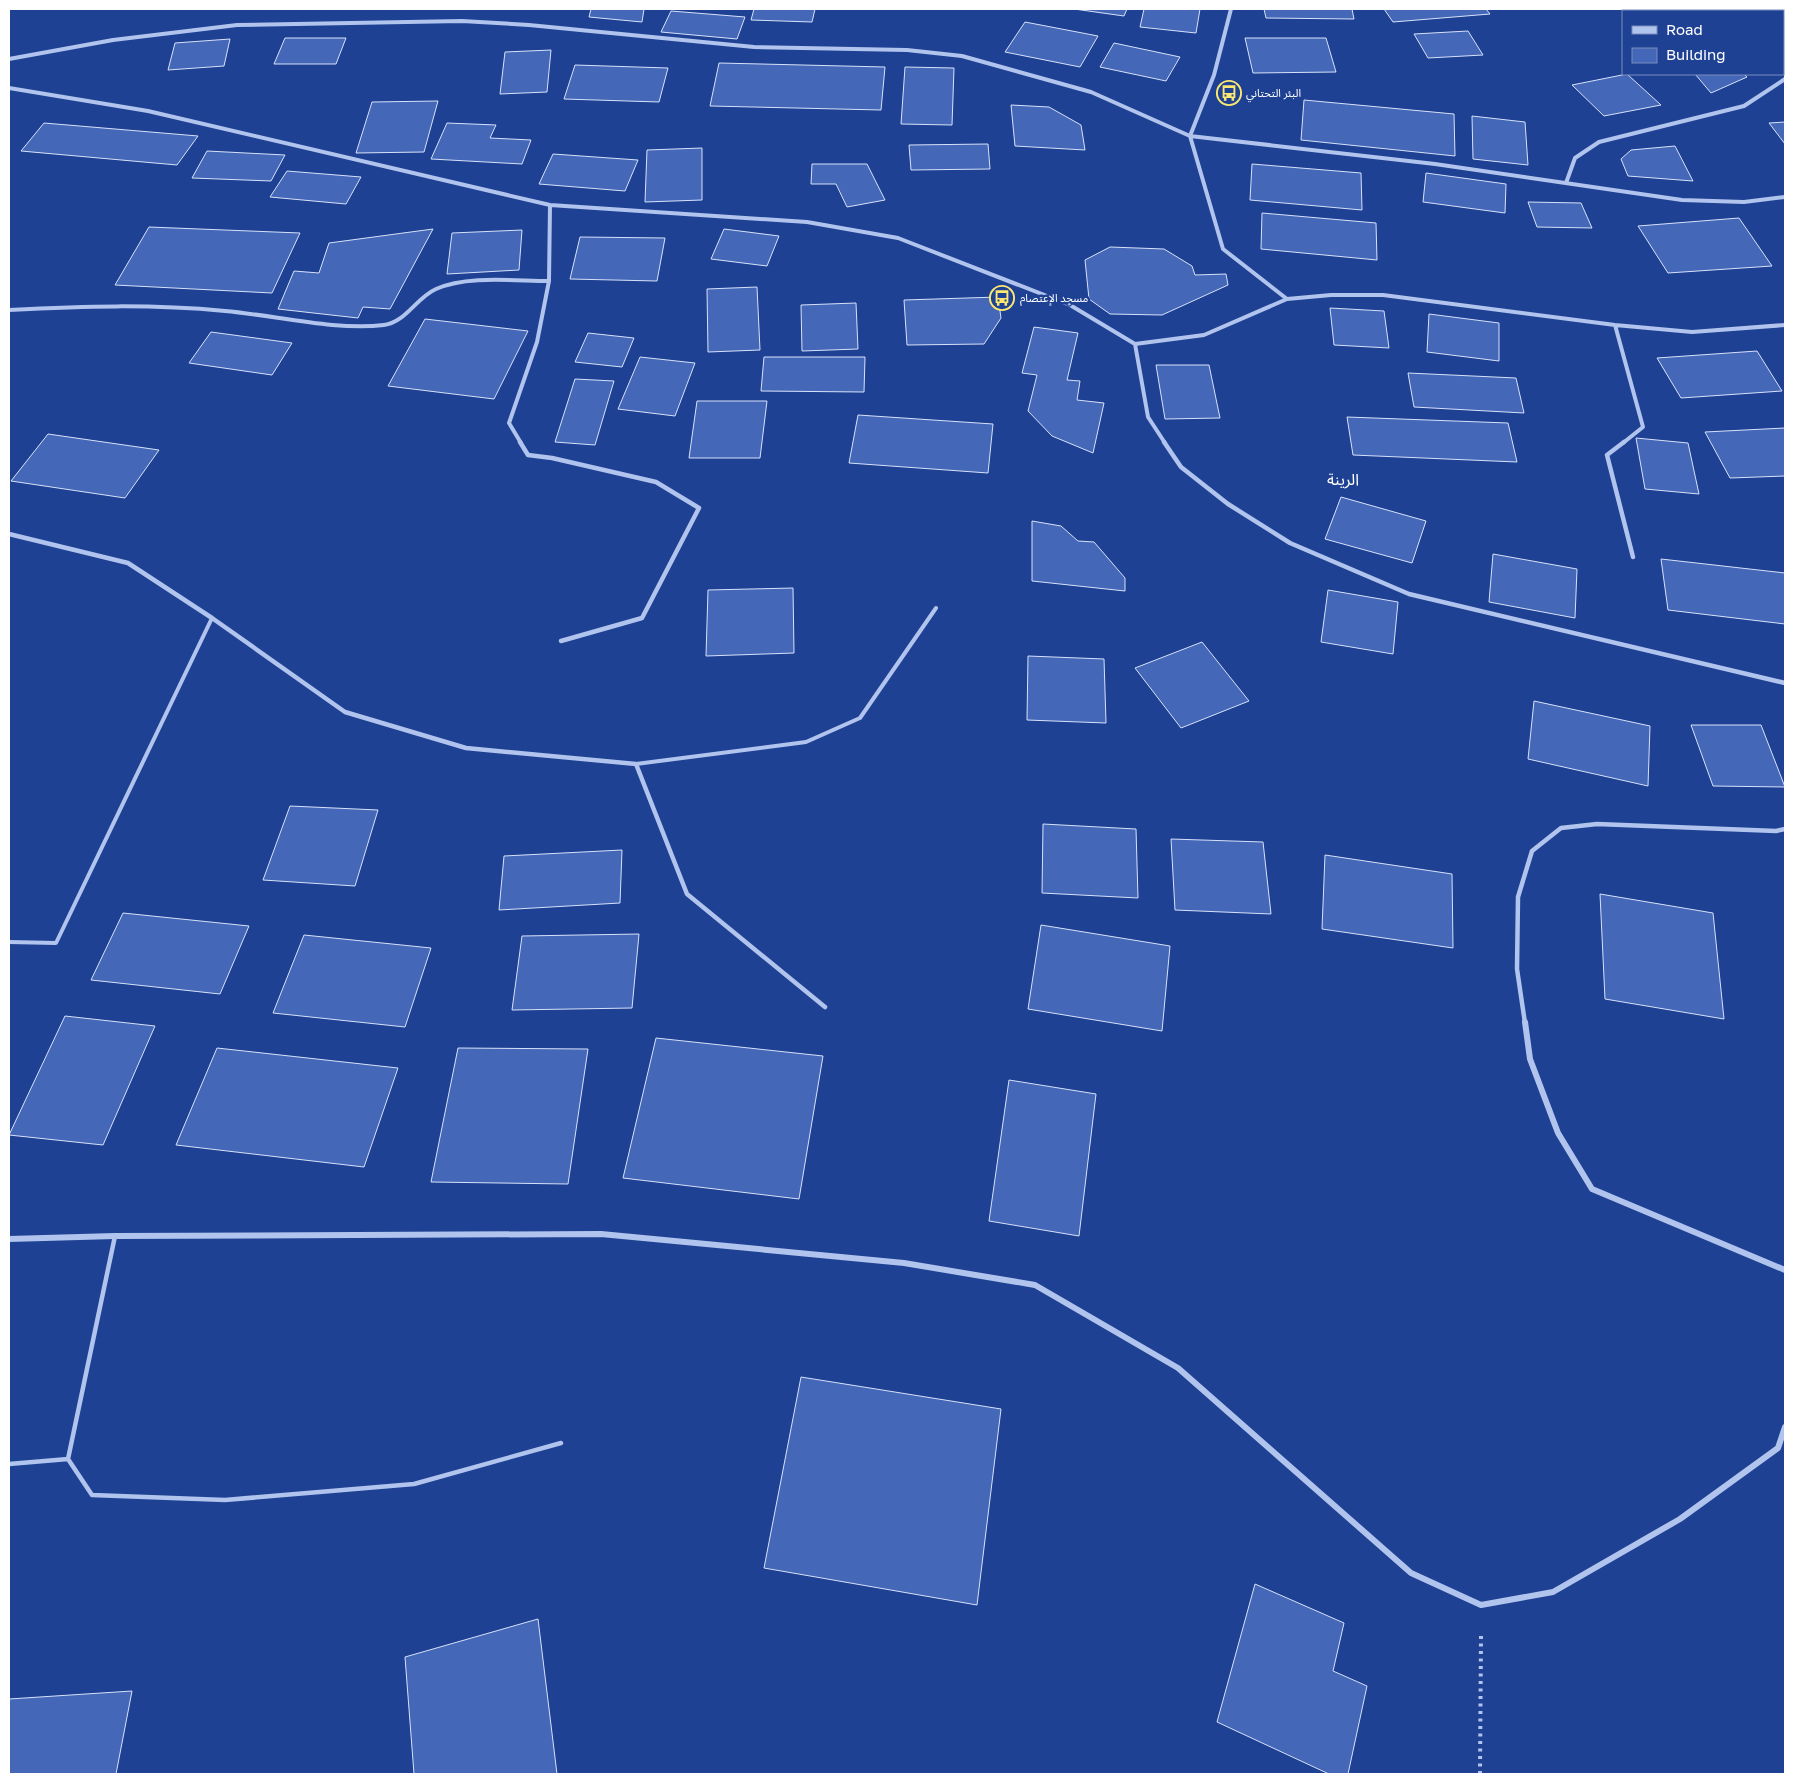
<svg xmlns="http://www.w3.org/2000/svg" width="1794" height="1783" font-family="'Golos Text','Noto Sans Arabic',sans-serif">
  <style>
    .building { fill: #4467b8; stroke: #d7e2fa }
    .lines { fill: none; stroke-linecap: round; stroke-linejoin: round }
    .path { stroke: #b1c4ee; stroke-width: 4; stroke-dasharray: 3 4.5; stroke-linecap: butt }
    .service-far1 { stroke: #b1c4ee; stroke-width: 4 }
    .service { stroke: #b1c4ee; stroke-width: 4.5 }
    .minor-far2 { stroke: #b1c4ee; stroke-width: 4 }
    .minor-far1 { stroke: #b1c4ee; stroke-width: 4.5 }
    .minor { stroke: #b1c4ee; stroke-width: 6 }
    .labels { text-anchor: middle; stroke-width: 5; stroke-linejoin: round; paint-order: stroke }
    .far-poi-label { font-size: 11px; fill: #fff; stroke: #1f4193; text-anchor: start }
    .quarter-label { font-size: 16px; fill: #fff; stroke: #1f4193 }
  </style>
  <rect width="100%" height="100%" fill="#1f4193"/>
  <path class="building" d="M591,9H644L642,22L589,17Z
    M754,9H815L812,22L751,20Z
    M1074,9H1127L1124,16Z
    M1144,9H1200L1196,33L1140,27Z
    M1264,9H1352L1354,19L1266,18Z
    M1384,9H1486L1490,14L1393,22Z
    M1691,9H1752L1754,11H1693Z
    M671,11L745,17L737,39L661,32Z
    M1025,22L1098,36L1080,67L1005,52Z
    M1468,31L1483,55L1428,58L1414,34Z
    M285,38H346L336,64H274Z
    M1245,38H1326L1336,72L1253,73Z
    M230,39L224,66L168,70L175,43Z
    M1114,43L1180,57L1166,81L1100,67Z
    M551,50L547,92L500,94L505,52Z
    M719,63L885,67L881,110L710,106Z
    M575,65L668,68L659,102L564,99Z
    M905,67L954,68L952,125L901,124Z
    M1627,74L1661,105L1604,116L1572,85Z
    M1695,74H1744L1747,77L1711,93Z
    M1304,100L1454,114L1455,156L1301,140Z
    M438,101L424,152L356,153L372,102Z
    M1011,105L1049,107L1081,125L1085,150L1015,146Z
    M1472,116L1525,122L1528,165L1473,159Z
    M1785,122V144L1769,123Z
    M44,123L198,136L177,165L21,151Z
    M447,123L496,125L490,138L531,140L522,164L431,159Z
    M988,144L990,169L911,170L909,145Z
    M1675,146L1693,181L1628,176L1621,159L1631,150Z
    M702,148V200L645,202L647,150Z
    M207,151L285,155L271,181L192,178Z
    M553,154L638,160L625,191L539,184Z
    M812,164H867L885,200L847,207L836,184H811Z
    M1252,164L1361,173L1362,210L1250,200Z
    M287,171L361,177L346,204L270,197Z
    M1426,173L1506,184L1505,213L1423,202Z
    M1528,202L1581,203L1592,228L1537,227Z
    M1262,213L1376,223L1377,260L1261,249Z
    M1739,218L1772,266L1668,273L1638,226Z
    M149,227L300,233L272,293L115,285Z
    M433,229L390,309L363,307L358,318L278,309L294,271L319,273L329,243Z
    M724,229L779,236L767,266L711,259Z
    M522,230L519,270L447,274L452,233Z
    M580,237L665,238L657,281L570,279Z
    M1110,247L1164,249L1192,266L1195,275L1226,274L1228,285L1162,315L1110,314L1089,299L1085,260Z
    M757,287L760,350L708,352L707,289Z
    M998,297L1001,318L984,344L907,345L904,300Z
    M856,303L858,349L802,351L801,305Z
    M1330,308L1384,311L1389,348L1334,345Z
    M1429,314L1499,323V361L1427,352Z
    M425,319L528,331L494,399L388,386Z
    M1034,327L1078,333L1067,380L1080,381L1077,400L1104,403L1093,453L1052,436L1028,411L1037,375L1022,373Z
    M211,332L292,343L272,375L189,363Z
    M588,333L634,338L622,367L575,362Z
    M1757,351L1782,391L1681,398L1657,358Z
    M640,357L695,363L675,416L618,409Z
    M764,357H865L864,392L761,391Z
    M1156,365H1209L1220,418L1165,419Z
    M1408,373L1516,378L1524,413L1414,407Z
    M575,379L614,381L595,445L555,442Z
    M697,401H767L760,458H689Z
    M858,415L993,424L988,473L849,463Z
    M1347,417L1508,423L1517,462L1353,455Z
    M1785,428V476L1730,478L1705,432Z
    M48,434L159,450L125,498L11,481Z
    M1636,438L1688,443L1699,494L1645,489Z
    M1341,497L1426,521L1412,563L1325,539Z
    M1032,521L1061,526L1078,541L1094,542L1125,578V591L1032,581Z
    M1493,554L1577,569L1575,618L1489,602Z
    M1661,559L1785,573V624L1668,610Z
    M793,588L794,653L706,656L708,590Z
    M1328,590L1398,602L1393,654L1321,642Z
    M1202,642L1249,701L1181,728L1135,668Z
    M1028,656L1104,659L1106,723L1027,720Z
    M1534,701L1650,726L1648,786L1528,759Z
    M1691,725H1761L1785,787L1713,786Z
    M290,806L378,810L355,886L263,880Z
    M1043,824L1136,829L1138,898L1042,893Z
    M1171,839L1263,842L1271,914L1175,910Z
    M622,850L620,903L499,910L504,856Z
    M1325,855L1452,874L1453,948L1322,929Z
    M1600,894L1713,913L1724,1019L1605,999Z
    M123,913L249,926L220,994L91,980Z
    M1041,925L1170,946L1162,1031L1028,1009Z
    M639,934L632,1008L512,1010L522,936Z
    M304,935L431,948L405,1027L273,1013Z
    M65,1016L155,1026L103,1145L9,1135Z
    M656,1038L823,1056L799,1199L623,1178Z
    M217,1048L398,1068L364,1167L176,1145Z
    M458,1048L588,1049L568,1184L431,1182Z
    M1009,1080L1096,1094L1079,1236L989,1221Z
    M801,1377L1001,1409L977,1605L764,1568Z
    M1255,1584L1344,1623L1333,1671L1367,1686L1348,1774H1329L1217,1722Z
    M538,1619L557,1774H414L405,1657Z
    M132,1691L116,1774H9V1699Z"/>
  <g class="lines">
    <path class="path" d="M1480,1774L1481,1636"/>
    <path class="service-far1" d="M636,764L806,742L860,718L936,608
      M9,942L56,943L212,618"/>
    <path class="service" d="M115,1236L68,1459L92,1495L225,1500L414,1484L561,1443
      M9,1464L68,1459"/>
    <path class="minor-far2" d="M1231,9L1214,75L1190,136L1223,249L1287,299
      M9,59L113,40L237,25L462,21L529,25L754,47L907,50L962,56L1091,92L1190,136L1435,164L1682,200L1744,202L1785,197
      M9,88L148,111L550,205L807,222L898,238L1070,305L1135,344
      M1566,183L1575,158L1599,142L1744,106L1785,79
      M9,310C84,306 150,304 225,311C274,315 335,331 384,325C406,322 416,298 436,289C467,275 515,281 549,281
      M1615,325L1643,427L1623,443
      M521,443L509,423L537,342L549,281L550,205
      M1165,443L1148,417L1135,344L1204,335L1287,299L1331,295H1383L1615,325L1692,332L1785,325"/>
    <path class="minor-far1" d="M520,442L528,455L552,458L656,482L699,508L642,618L561,641
      M1164,442L1181,467L1228,504L1290,543L1409,594L1785,683
      M1624,442L1607,455L1633,557
      M9,534L128,563L212,618L345,712L466,748L636,764L687,894L825,1007
      M1525,1023L1517,969L1518,897L1532,851L1561,828L1597,824L1776,831L1785,829"/>
    <path class="minor" d="M1525,1022L1530,1059L1558,1133L1592,1189L1785,1270
      M9,1239L115,1236L601,1234L904,1263L1035,1285L1178,1368L1411,1573L1481,1605L1553,1592L1680,1519L1778,1448L1785,1427"/>
  </g>
  <defs>
    <symbol id="bus-ring" viewBox="-11 -11 22 22"><circle r="9.5" fill="#1f4193" stroke="#fce871" stroke-width="1.5"/><path d="M-5-6H5V4H4V6H2V4H-2V6H-4V4H-5ZM-3.5-4V0h7V-4ZM-3.5 1.2v1.5H-2V1.2ZM2 1.2v1.5H3.5V1.2Z" fill="#fce871"/></symbol>
  </defs>
  <g fill-rule="evenodd">
    <use href="#bus-ring" x="1215" y="79" width="28" height="28"/>
    <use href="#bus-ring" x="988" y="284" width="28" height="28"/>
  </g>
  <g class="labels">
    <g class="far-poi-label">
      <text x="1246" y="97">البئر التحتاني</text>
      <text x="1020" y="302">مسجد الإعتصام</text>
    </g>
    <g class="quarter-label">
      <text x="1343" y="485">الرينة</text>
    </g>
  </g>
  <rect width="1794" height="1783" fill="none" stroke="#ffffff" stroke-width="20"/>
  <rect x="1622" y="10" width="162" height="65" fill="#1f4193" stroke="#798dbe"/>
  <rect x="1632" y="26" width="25" height="8" fill="#b1c4ee" stroke="#798dbe"/>
  <text x="1666" y="35" font-size="15" fill="#ffffff">Road</text>
  <rect x="1632" y="48" width="25" height="15" fill="#4467b8" stroke="#798dbe"/>
  <text x="1666" y="60" font-size="15" fill="#ffffff">Building</text>
</svg>
